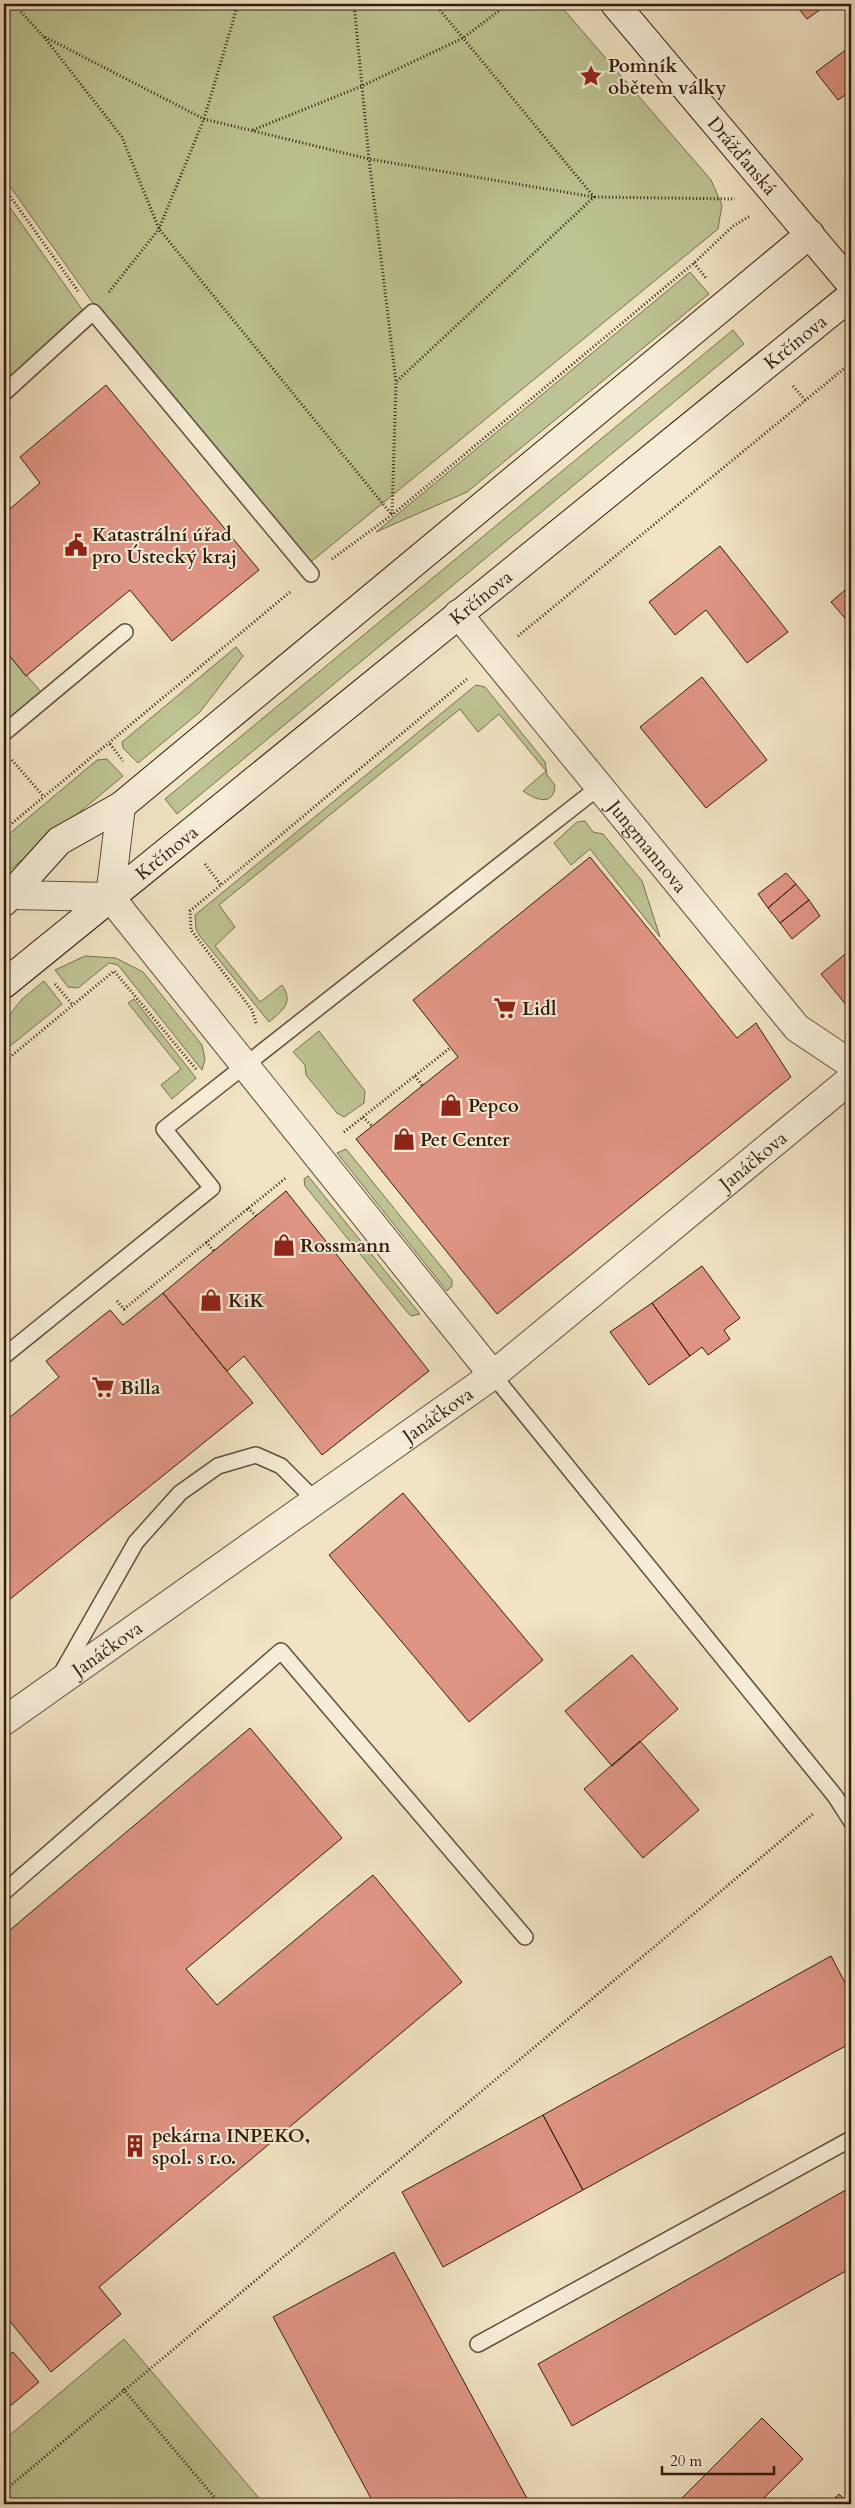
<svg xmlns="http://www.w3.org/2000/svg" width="855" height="2508" font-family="Cardo,serif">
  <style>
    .green { fill: #bdc392; stroke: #777050 }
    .building { fill: #e09584; stroke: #311c0e }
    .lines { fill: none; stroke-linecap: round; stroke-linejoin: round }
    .lane-casing { stroke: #614e3b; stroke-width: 18 }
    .street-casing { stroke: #614e3b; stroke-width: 30 }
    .secondary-casing { stroke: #311c0e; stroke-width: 30 }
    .path { stroke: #311c0e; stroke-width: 3; stroke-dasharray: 1 2.5; stroke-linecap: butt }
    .lane { stroke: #f6edd8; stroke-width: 15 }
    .street { stroke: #f6edd8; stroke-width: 28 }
    .secondary { stroke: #f6edd8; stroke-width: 28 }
    .labels { text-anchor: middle; stroke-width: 4; stroke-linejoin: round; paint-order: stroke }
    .poi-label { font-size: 19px; font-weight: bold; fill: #311c0e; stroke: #f6edd8; text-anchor: start }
    .street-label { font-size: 19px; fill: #311c0e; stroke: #f6edd8 }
  </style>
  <rect width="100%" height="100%" fill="#f1e3c3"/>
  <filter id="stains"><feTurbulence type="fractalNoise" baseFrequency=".004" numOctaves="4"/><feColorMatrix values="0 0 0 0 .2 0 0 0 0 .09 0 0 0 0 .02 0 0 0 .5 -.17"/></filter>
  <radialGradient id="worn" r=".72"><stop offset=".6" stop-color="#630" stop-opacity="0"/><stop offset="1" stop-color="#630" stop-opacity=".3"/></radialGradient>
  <path class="green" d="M5,4H559L711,180L722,205L718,229L312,561L301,557L90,299L4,178Z
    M4,199L84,312L4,382Z
    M690,272L709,294L467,492L376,532Z
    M733,330L744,344L177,814L165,799Z
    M236,647L243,656L200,712L138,763L123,748L122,742Z
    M4,649L41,692L4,724Z
    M476,685L485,687L545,762L547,775L555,785C554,808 534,799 523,791L546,771L499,714L478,732L460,709L219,905L235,927L215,946L260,1002L282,985C294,1003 283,1010 269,1022L199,935L196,929L195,915Z
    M107,759L123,776L4,875V838L97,760Z
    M585,821L593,832L603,834L642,881L660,937L590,849L571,865L554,843L577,822Z
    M85,956L116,958L143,972L202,1045L205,1059L202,1070L118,965L109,963L78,988L68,987L55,970Z
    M44,981L62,1004L4,1051V1022L22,999Z
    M134,999L196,1078L172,1099L161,1085L181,1069L128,1003Z
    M319,1031L365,1091L364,1103L344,1117L337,1113L306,1075L305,1065L293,1052Z
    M346,1149L452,1280V1286L447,1291L337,1153Z
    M308,1176L420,1314L411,1316L408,1313L305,1186L304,1179Z
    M124,2339L264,2504H4V2440Z"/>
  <path class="building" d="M795,4H828L807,19Z
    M851,46V91L838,100L816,72Z
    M106,385L259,570L172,641L130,590L26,676L4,649V514L40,483L20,457Z
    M720,546L788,632L747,663L706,610L675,635L649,602Z
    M851,585V625L831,602Z
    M702,677L767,760L706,808L640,727Z
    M590,857L737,1038L756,1023L791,1077L497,1314L356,1139L458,1057L413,1000Z
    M786,873L796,884L768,908L758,894Z
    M796,884L809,900L780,923L768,908Z
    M809,900L820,916L792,939L780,923Z
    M849,951L851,956V1011L821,974Z
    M286,1191L429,1371L322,1455L244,1356L227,1371L163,1293Z
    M702,1266L740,1318L724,1330L730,1339L708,1355L702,1347L690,1356L652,1303Z
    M163,1293L253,1403L4,1604V1422L59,1377L46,1361L110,1310L123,1325Z
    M652,1303L690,1356L649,1385L610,1332Z
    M403,1493L543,1660L469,1722L329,1555Z
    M632,1655L678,1709L612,1766L565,1711Z
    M250,1728L342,1838L186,1969L217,2005L373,1875L462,1982L99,2287L121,2314L51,2372L4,2314V1935Z
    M640,1741L699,1810L643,1858L584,1789Z
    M831,1956L851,1994V2043L583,2190L543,2115Z
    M543,2115L583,2190L443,2267L402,2192Z
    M851,2187V2268L572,2426L538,2364Z
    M394,2252L530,2504H374L273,2317Z
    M13,2352L39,2382L4,2411V2359Z
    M762,2418L803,2459L758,2504H676Z
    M839,2494L849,2504H829Z"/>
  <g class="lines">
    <defs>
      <path id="lane" d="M4,393L93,312L311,574
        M4,733L125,632
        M4,1356L212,1188L164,1129L599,787
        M493,1375L835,1796L851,1821
        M61,1674L136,1542L180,1493L218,1466L256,1455L281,1466L315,1500
        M4,1892L281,1651L525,1937
        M478,2344L851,2139"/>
      <g id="street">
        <path id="s1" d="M458,614L797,1028L851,1064"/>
        <path d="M12,895L110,897"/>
        <path d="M110,897L493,1375"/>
        <path d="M110,897L121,806"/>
        <path id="s2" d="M4,1721L493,1375L851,1079"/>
      </g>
      <g id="secondary">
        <path id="s3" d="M615,4L851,284"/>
        <path d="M4,902L59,841L121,806L810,234"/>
        <path id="s4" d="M4,984L851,296"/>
      </g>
    </defs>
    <use href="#lane" class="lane-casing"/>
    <use href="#street" class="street-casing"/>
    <use href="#secondary" class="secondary-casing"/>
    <path class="path" d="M14,4L43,36L204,119L369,159L594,197L735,199
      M354,4L369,159L396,382L594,197L435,4
      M17,7L24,4
      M44,37L122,137L159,229L392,515
      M253,130L362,86L463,38L508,4
      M4,188L78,291
      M694,263L706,278
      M109,292L159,229L204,119L238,4
      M793,386L806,401
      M392,514L396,382
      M332,559L392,515L694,263L733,226L750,216
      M518,636L851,363
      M110,744L123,761
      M12,760L44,797
      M4,830L290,592
      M205,864L221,885
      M55,984L72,1004
      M256,1023L252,1010L191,930L190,911L467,679
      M4,1062L114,971L196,1069
      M415,1076L422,1085
      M363,1117L372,1126
      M344,1132L450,1048
      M248,1208L256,1216
      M206,1242L214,1251
      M117,1301L124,1309L287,1177
      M123,2389L220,2504
      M4,2491L813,1814"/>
    <use href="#lane" class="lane"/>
    <use href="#street" class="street"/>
    <use href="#secondary" class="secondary"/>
  </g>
  <defs>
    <symbol id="sight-bare" viewBox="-9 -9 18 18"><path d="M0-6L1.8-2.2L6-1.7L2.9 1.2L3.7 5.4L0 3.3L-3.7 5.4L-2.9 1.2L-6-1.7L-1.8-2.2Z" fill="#8f2418" stroke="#f6edd8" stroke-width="2.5" paint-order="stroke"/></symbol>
    <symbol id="civic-bare" viewBox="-9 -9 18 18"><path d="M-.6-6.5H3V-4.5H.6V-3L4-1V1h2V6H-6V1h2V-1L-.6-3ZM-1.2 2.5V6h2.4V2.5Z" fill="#8f2418" stroke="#f6edd8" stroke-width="2.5" paint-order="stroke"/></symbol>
    <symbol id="supermarket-bare" viewBox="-9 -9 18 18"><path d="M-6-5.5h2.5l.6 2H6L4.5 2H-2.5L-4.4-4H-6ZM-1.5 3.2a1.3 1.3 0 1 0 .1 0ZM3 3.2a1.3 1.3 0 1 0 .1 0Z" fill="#8f2418" stroke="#f6edd8" stroke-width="2.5" paint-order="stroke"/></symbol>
    <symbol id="shop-bare" viewBox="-9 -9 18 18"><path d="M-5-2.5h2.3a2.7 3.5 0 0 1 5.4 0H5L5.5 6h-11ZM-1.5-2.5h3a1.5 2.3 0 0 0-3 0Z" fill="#8f2418" stroke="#f6edd8" stroke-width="2.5" paint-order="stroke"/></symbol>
    <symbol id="building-bare" viewBox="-9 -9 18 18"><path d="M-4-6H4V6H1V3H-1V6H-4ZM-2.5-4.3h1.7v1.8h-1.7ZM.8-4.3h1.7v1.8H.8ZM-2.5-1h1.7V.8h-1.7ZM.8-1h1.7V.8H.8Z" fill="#8f2418" stroke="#f6edd8" stroke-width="2.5" paint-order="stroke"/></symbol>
  </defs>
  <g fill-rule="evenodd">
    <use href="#sight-bare" x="575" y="60" width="32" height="32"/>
    <use href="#civic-bare" x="60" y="529" width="32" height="32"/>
    <use href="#supermarket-bare" x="489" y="992" width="32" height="32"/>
    <use href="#shop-bare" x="435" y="1089" width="32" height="32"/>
    <use href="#shop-bare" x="388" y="1123" width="32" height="32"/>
    <use href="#shop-bare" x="268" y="1229" width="32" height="32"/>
    <use href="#shop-bare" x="195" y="1284" width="32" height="32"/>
    <use href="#supermarket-bare" x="87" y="1371" width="32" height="32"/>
    <use href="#building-bare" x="119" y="2130" width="32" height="32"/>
  </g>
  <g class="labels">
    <g class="poi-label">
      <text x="608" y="72">Pomník<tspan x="608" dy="22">obětem války</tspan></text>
      <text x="92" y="541">Katastrální úřad<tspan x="92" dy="22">pro Ústecký kraj</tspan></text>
      <text x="522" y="1015">Lidl</text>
      <text x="468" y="1112">Pepco</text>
      <text x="420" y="1146">Pet Center</text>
      <text x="300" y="1252">Rossmann</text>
      <text x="228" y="1307">KiK</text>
      <text x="120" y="1394">Billa</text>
      <text x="152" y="2142">pekárna INPEKO,<tspan x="152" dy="22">spol. s r.o.</tspan></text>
    </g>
    <g class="street-label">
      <text dy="7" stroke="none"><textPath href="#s3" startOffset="198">Drážďanská</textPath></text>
      <text dy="7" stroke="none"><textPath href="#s4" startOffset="1019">Krčínova</textPath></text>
      <text dy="7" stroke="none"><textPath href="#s4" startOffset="614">Krčínova</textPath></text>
      <text dy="7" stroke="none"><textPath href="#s1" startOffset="300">Jungmannova</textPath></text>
      <text dy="7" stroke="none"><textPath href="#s4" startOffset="209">Krčínova</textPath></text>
      <text dy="7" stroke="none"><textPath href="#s2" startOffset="936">Janáčkova</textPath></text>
      <text dy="7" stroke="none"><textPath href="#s2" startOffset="531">Janáčkova</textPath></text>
      <text dy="7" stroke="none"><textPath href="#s2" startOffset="126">Janáčkova</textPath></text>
    </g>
  </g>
  <rect width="855" height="2508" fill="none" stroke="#f1e3c3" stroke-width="20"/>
  <rect x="5" y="5" width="845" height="2498" fill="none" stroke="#311c0e" stroke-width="2.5"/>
  <rect x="10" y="10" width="835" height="2488" fill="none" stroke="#311c0e"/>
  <path d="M662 2466v8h112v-8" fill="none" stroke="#311c0e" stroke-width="2.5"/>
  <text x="670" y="2466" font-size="15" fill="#311c0e" stroke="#f6edd8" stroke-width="4" paint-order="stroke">20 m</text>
  <rect width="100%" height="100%" filter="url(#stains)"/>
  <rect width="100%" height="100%" fill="url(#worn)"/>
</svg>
